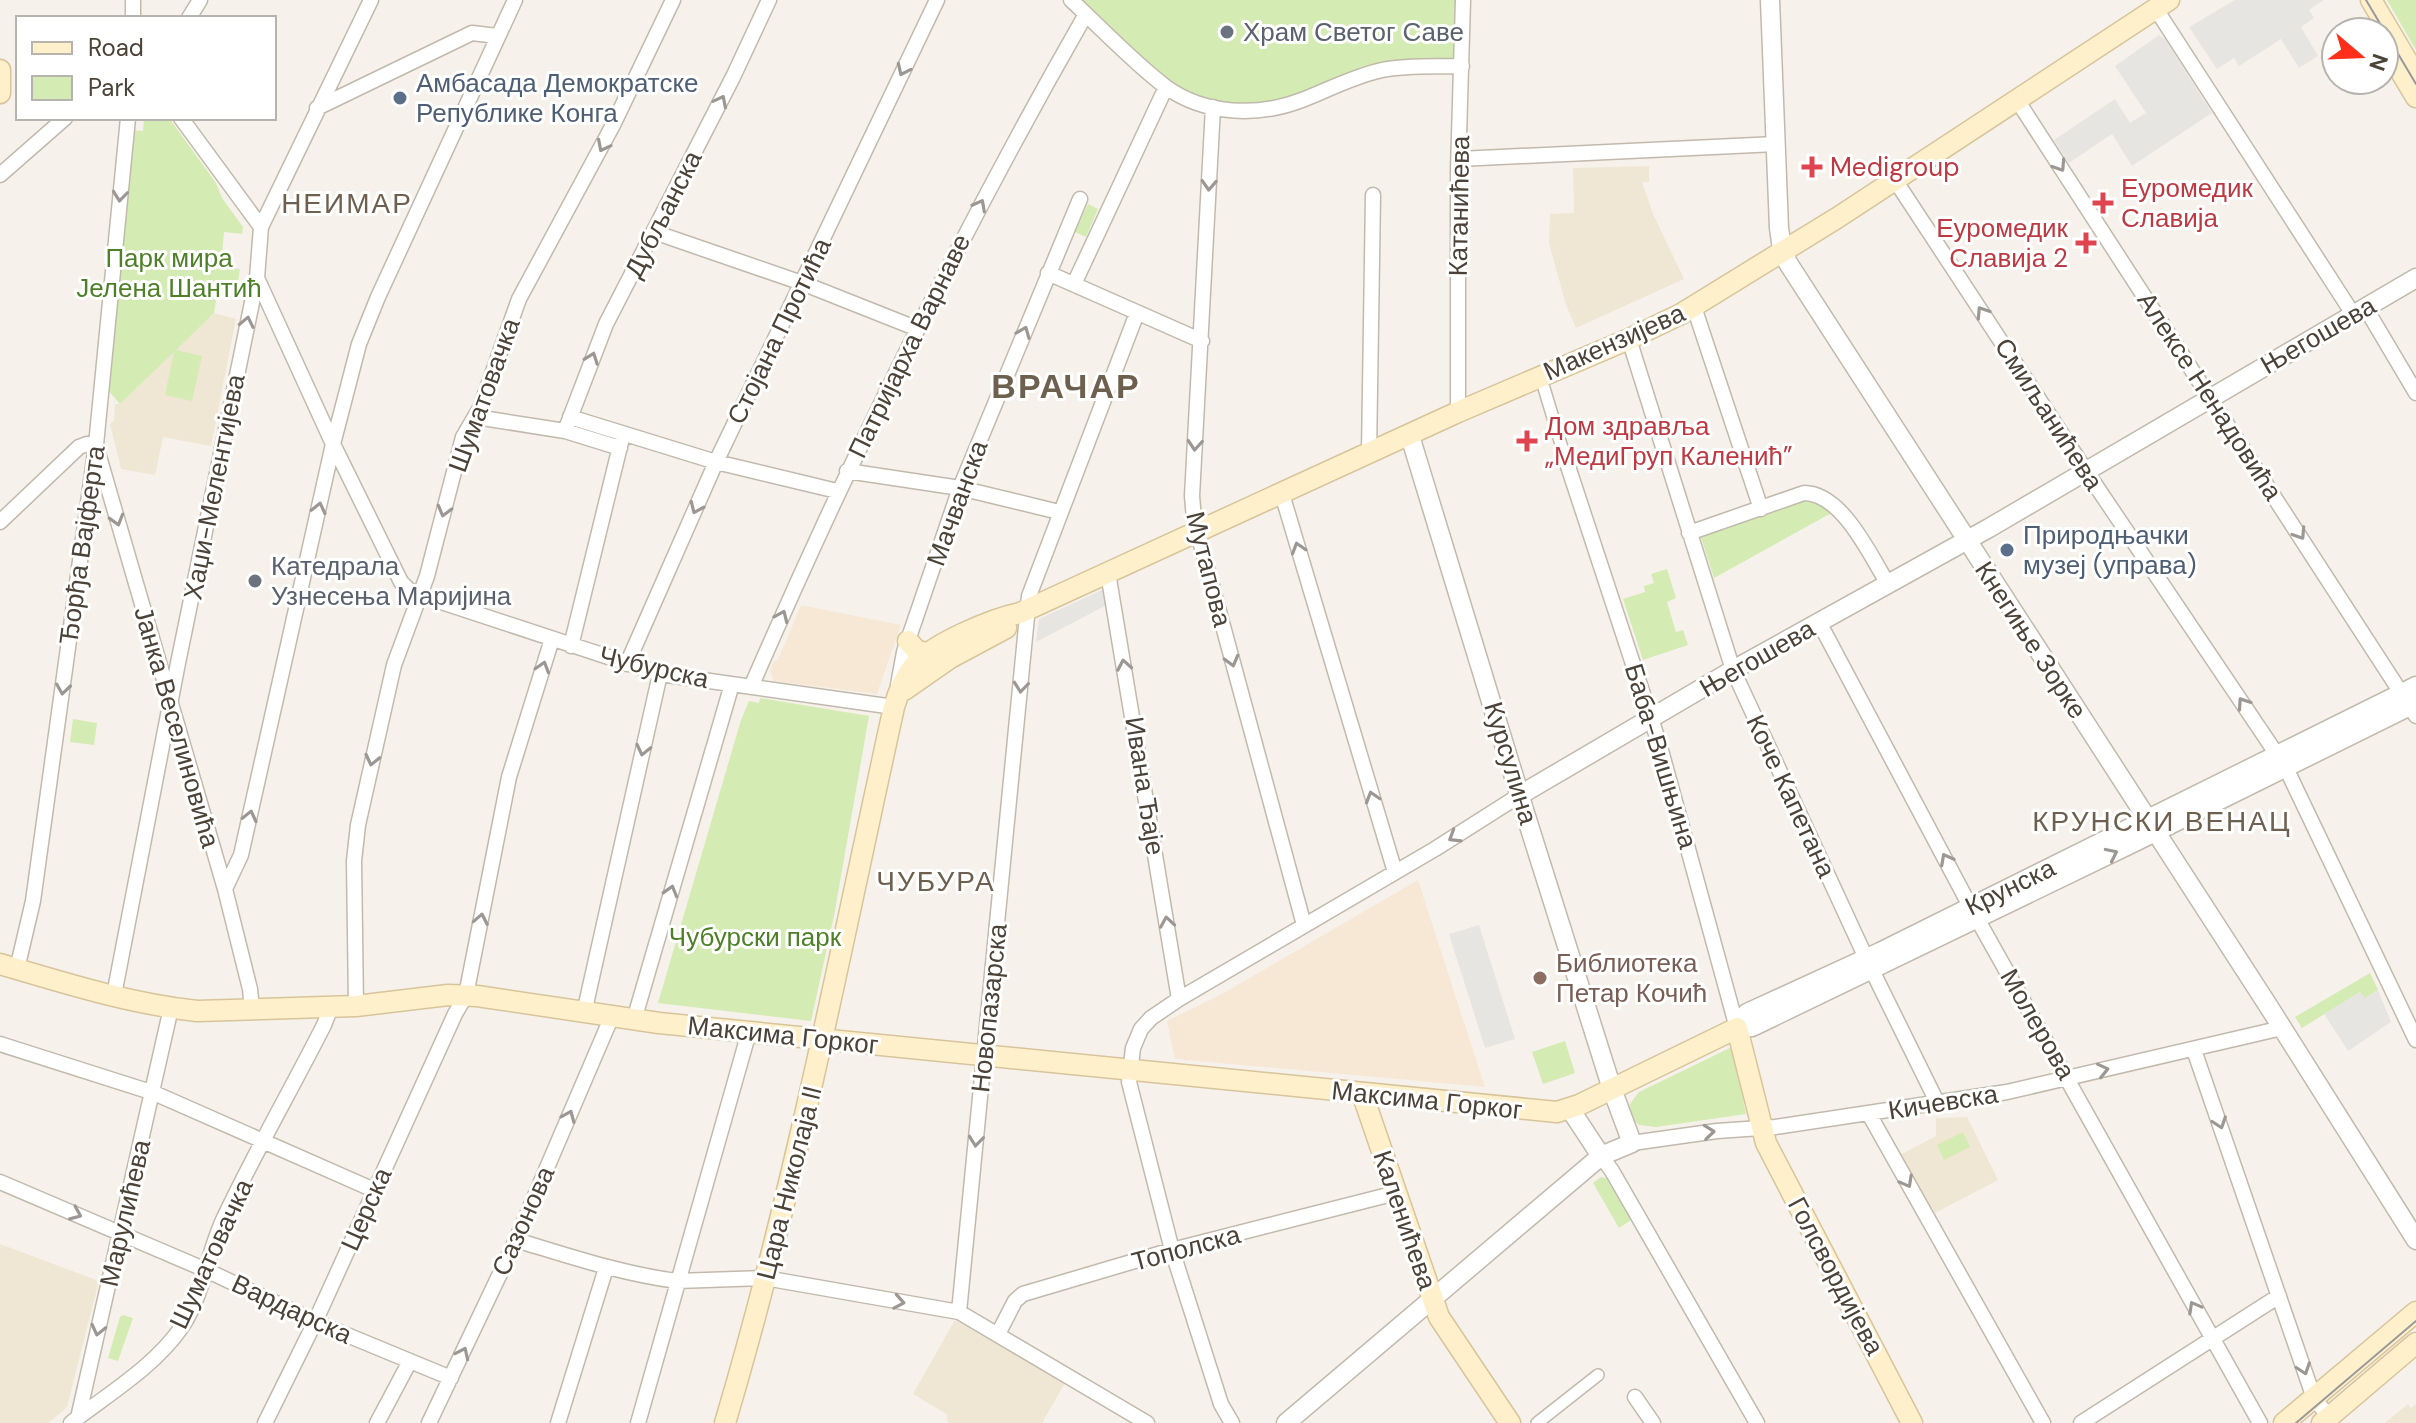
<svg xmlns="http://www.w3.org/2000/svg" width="2416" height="1423" font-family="'DM Sans',sans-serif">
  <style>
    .commercial { fill: #f7e8d6 }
    .education { fill: #efe6d4 }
    .green { fill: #d4ebb3 }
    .parking { fill: #e7e5e2 }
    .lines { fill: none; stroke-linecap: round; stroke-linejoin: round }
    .pedestrian-casing { stroke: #c2b9ad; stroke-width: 14 }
    .minor-casing { stroke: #c2b9ad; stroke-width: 17 }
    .tertiary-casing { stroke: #c2b9ad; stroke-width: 21 }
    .secondary-casing { stroke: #d7c49a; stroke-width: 23 }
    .pedestrian { stroke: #fff; stroke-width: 11 }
    .minor { stroke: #fff; stroke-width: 14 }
    .tertiary { stroke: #fff; stroke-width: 18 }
    .secondary { stroke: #fff0cc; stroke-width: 20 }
    .tram { stroke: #999; stroke-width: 2 }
    .oneway { stroke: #9c9792 }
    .worship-dot { fill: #6b7280; stroke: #fff; stroke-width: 3 }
    .service-dot { fill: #5c6f8a; stroke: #fff; stroke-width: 3 }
    .health-dot { fill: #e0444e; stroke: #fff; stroke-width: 3 }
    .education-dot { fill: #8d6e63; stroke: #fff; stroke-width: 3 }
    .labels { text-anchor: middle; stroke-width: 6; stroke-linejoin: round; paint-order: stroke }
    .worship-label { font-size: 26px; fill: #5b616d; stroke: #fff; text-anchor: start }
    .service-label { font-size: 26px; fill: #4e5e75; stroke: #fff; text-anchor: start }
    .health-label { font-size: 26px; fill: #be3a42; stroke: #fff; text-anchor: start }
    .street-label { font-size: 26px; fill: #4b4238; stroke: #fff }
    .park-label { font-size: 26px; fill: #4e8028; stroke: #fff }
    .education-label { font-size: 26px; fill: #785e54; stroke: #fff; text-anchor: start }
    .neighbourhood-label { font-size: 28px; letter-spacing: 2px; fill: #6e604f; stroke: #fff }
    .district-label { font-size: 34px; font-weight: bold; letter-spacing: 2px; fill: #6e604f; stroke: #fff }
  </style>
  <rect width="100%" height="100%" fill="#f6f2eb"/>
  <path class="commercial" d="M801,605L901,625L877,694L774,681L770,671L774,661L778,660Z
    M1418,880L1485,1087L1175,1059L1167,1021L1222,994Z"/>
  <path class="education" d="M1649,166V182H1642L1653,214L1684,279L1576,328L1566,305L1549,243L1550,214L1574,213L1573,168Z
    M214,313L236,319L211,446L163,437L155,475L121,469L110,424L114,420L115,404H120Z
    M1967,1117L1998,1180L1935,1213L1900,1155L1936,1136V1118Z
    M0,1244L99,1281L67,1407L48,1423H0Z
    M955,1320L1065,1383L1042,1423H950L946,1420L948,1415L913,1394Z
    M2408,1404L2411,1408L2416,1404V1423H2385Z"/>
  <path class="green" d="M1071,0H1455L1453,66L1396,68L1268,110L1182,96Z
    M2387,0H2416V50Z
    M144,118H169L216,183L222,198L243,227L242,234L224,232L221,267L240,269L238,283H230L217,295L214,313L176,350L202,356L192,401L165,395L174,352L120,404L107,389L130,130L143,131Z
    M1088,204L1098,209L1086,237L1075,232Z
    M1809,498L1835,511L1714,578L1700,534Z
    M1667,569L1676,598L1667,602L1676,632L1683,630L1688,645L1643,660L1623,599L1645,592L1644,586L1654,583L1651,574Z
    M760,698L869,716L834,916L811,1021L658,1003L741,720L749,701L759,703Z
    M73,719L97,723L94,745L70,742Z
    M2370,973L2378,990L2364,999L2360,992L2302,1028L2295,1017Z
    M1565,1041L1575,1073L1543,1084L1532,1052Z
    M1732,1047L1746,1114L1656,1127L1639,1125L1631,1118L1630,1104L1639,1092Z
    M1963,1132L1970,1147L1944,1160L1937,1145Z
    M1601,1177L1606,1178L1631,1220L1619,1228L1593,1183Z
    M123,1315L133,1318L118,1361L108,1358L120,1317Z"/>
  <path class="parking" d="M2235,0H2324L2309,10L2314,18L2301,27L2318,56L2299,68L2281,39L2239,66L2234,58L2217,69L2189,27Z
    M2159,35L2165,39L2212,113L2132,166L2112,134L2069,163L2054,140L2115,99L2130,123L2146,113L2115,66Z
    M1104,589L1107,605L1036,642L1039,619Z
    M1479,925L1515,1039L1485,1048L1449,934Z
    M2378,990L2391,1022L2348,1051L2324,1014L2360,992L2365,998Z"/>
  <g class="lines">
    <defs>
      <path id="pedestrian" d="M1544,388L1563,451
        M1537,1423L1598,1375"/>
      <path id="minor" d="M133,0V18
        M1071,0C1101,28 1134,63 1166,87C1205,115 1258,117 1302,100C1328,90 1354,76 1382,70C1408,65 1436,67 1462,66
        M2156,9L2353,314
        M189,18L200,0
        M2017,100L2416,716
        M1213,107L1192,496L1194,519L1304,925
        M317,108L472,33L497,36
        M181,118L261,227
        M1459,159L1776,144
        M0,175L65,118
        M1895,180L2086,471L2286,768L2416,1040
        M654,232L802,283L918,329
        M1048,273L1202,341
        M257,278L333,444L401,582L411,592L660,674L894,707
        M1074,284L1166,87
        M1694,307L1761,509
        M2365,307L2416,393
        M1629,339L1733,670L1866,958L1938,1104
        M1458,412V170L1463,0
        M476,417L565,431L620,448
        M570,417L716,462L837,491
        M565,431L606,324L733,77L769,0
        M1563,451L1659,743L1737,1028
        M98,453L225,889L250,989L252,1009
        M1369,454L1373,195
        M847,471L960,488L1059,512
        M1282,494L1395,872
        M0,522L79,447L87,444L96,445
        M1689,533L1804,493C1842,493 1870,555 1888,584
        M1108,573L1179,999
        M1819,622L1970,906L2260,1423
        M571,646L623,434
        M627,664L716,462L937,0
        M898,685L904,652L960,488L1080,199
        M751,687C851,457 961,232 1086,14
        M225,889L241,855L333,444L359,344L378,297L515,0
        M17,969L33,901L96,445L128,118
        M114,995L178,663L257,278L261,227L371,0
        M356,1006L354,861L358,825L394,665L427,576L463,437L480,408L519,299L613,125L673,0
        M584,1013L660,674
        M634,1020L732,684
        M0,1044L154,1093L374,1190
        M2194,1050L2308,1381L2314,1398L2329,1417
        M1869,1114L2043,1423
        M1632,1143L1717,1131L1775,1127L2007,1092L2282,1028
        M1601,1156L1612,1171L1757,1423
        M0,1182L206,1270L318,1323L451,1378
        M516,1240C569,1256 622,1274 677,1281L765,1278L959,1312L1147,1423
        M959,1312L1029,596L1137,313
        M998,1334L1015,1301L1023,1294L1172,1250L1396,1193
        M1635,1397L1653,1423
        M78,1418L171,1008
        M71,1423C108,1394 154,1367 181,1328C203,1296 207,1255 223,1220C254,1154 291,1090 324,1025L331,1007
        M265,1423L315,1322L455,1014L466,995L509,777L552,639
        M377,1423L410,1361
        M429,1423L516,1240L612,1016
        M558,1423L606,1268
        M638,1423L749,1032
        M1232,1423L1221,1404L1172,1250L1129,1082L1133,1048L1141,1029L1151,1018L1179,999L1435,849L1520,795
        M2081,1423L2279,1296"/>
      <path id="tertiary" d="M1770,0L1779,228L1782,249L1788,263L2269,1007L2416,1240
        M1520,795L1733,670L1989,528L2416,278
        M1737,1028L1747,1013L1880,952L2416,686
        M1737,1028L1752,1027L2139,840L2416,703
        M1570,1109L1601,1156
        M1286,1423L1601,1156L1632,1143L1612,1089L1525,813L1410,436"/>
      <path id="secondary" d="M2371,0L2416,76
        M2398,67L2416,97
        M0,70V93
        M908,641L917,651L929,653
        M904,690L950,658L1006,628
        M0,964C64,983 131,1004 197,1011L356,1006L448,995L477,996L659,1023L1557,1112L1579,1105L1737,1028L1766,1143L1912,1423
        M1362,1093L1439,1317L1510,1423
        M725,1423C795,1188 841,947 894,707C898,693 904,678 913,667C931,644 992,619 1020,613L1458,412L1629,339L1681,314L1837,218L2169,0
        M2284,1423L2416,1312
        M2322,1423L2416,1343"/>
    </defs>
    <use href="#pedestrian" class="pedestrian-casing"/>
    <use href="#minor" class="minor-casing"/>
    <use href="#tertiary" class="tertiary-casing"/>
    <use href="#secondary" class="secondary-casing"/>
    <use href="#pedestrian" class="pedestrian"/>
    <use href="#minor" class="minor"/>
    <use href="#tertiary" class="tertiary"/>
    <use href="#secondary" class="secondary"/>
    <path class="tram" d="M2366,0L2416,84
      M2296,1423L2416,1321"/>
  </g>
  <defs><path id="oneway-chevron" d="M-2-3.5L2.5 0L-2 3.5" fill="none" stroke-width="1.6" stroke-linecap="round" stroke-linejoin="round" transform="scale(2)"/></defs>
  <g class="oneway">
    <use href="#oneway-chevron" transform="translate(903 70) rotate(115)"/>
    <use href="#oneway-chevron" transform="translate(721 101) rotate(-63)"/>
    <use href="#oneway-chevron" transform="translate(603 146) rotate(117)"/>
    <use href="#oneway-chevron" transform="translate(2060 166) rotate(57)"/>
    <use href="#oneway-chevron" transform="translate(1209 185) rotate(93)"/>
    <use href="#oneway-chevron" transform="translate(120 196) rotate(96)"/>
    <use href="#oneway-chevron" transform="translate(980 205) rotate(-62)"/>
    <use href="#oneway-chevron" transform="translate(1982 312) rotate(-123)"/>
    <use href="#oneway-chevron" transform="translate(247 322) rotate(-78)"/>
    <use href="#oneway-chevron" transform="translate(1024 332) rotate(-68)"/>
    <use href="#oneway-chevron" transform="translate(592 358) rotate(-70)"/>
    <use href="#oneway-chevron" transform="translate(1195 445) rotate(94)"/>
    <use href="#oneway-chevron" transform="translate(319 508) rotate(-77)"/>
    <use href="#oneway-chevron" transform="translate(696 508) rotate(114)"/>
    <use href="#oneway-chevron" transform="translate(444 511) rotate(105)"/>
    <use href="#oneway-chevron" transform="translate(117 520) rotate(74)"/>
    <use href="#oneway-chevron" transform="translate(2300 534) rotate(57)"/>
    <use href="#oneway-chevron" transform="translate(1298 548) rotate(-107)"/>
    <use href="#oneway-chevron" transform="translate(782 616) rotate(-66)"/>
    <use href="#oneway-chevron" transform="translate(1232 661) rotate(75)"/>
    <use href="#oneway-chevron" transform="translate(1124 665) rotate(-100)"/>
    <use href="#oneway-chevron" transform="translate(543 667) rotate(-73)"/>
    <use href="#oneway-chevron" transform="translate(1021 687) rotate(96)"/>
    <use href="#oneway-chevron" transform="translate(63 689) rotate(98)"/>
    <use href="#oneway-chevron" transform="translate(2243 703) rotate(-124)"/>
    <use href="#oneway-chevron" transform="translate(643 750) rotate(103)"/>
    <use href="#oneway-chevron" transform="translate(372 760) rotate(103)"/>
    <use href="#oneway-chevron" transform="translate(1372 797) rotate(-107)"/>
    <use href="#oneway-chevron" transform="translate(250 816) rotate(-77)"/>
    <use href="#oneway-chevron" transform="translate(1454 837) rotate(148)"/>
    <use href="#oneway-chevron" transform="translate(2112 854) rotate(-26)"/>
    <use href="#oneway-chevron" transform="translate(1946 859) rotate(-118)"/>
    <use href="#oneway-chevron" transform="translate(671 891) rotate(-74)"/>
    <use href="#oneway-chevron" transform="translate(481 919) rotate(-79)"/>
    <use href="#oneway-chevron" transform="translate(1167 922) rotate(-99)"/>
    <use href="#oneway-chevron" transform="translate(2103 1070) rotate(-13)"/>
    <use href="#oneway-chevron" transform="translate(569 1116) rotate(-67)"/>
    <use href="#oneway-chevron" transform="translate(2220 1123) rotate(71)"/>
    <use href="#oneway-chevron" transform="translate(1709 1132) rotate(-6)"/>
    <use href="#oneway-chevron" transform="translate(976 1141) rotate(96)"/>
    <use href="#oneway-chevron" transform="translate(1907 1182) rotate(61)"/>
    <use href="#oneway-chevron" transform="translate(76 1214) rotate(23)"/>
    <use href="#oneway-chevron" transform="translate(899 1302) rotate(10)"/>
    <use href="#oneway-chevron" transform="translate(2194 1307) rotate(-119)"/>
    <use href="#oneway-chevron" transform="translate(98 1330) rotate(103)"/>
    <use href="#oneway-chevron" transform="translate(463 1353) rotate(-65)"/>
    <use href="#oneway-chevron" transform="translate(2304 1369) rotate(71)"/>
  </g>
  <g class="worship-dot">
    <circle cx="1227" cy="32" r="8"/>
    <circle cx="255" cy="581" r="8"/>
  </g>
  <g class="service-dot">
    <circle cx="400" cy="98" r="8"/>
    <circle cx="2007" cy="550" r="8"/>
  </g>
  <g class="health-dot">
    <path d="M1808 155h8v8h8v8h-8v8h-8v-8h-8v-8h8z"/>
    <path d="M2099 191h8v8h8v8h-8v8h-8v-8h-8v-8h8z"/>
    <path d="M2082 231h8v8h8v8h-8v8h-8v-8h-8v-8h8z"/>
    <path d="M1523 429h8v8h8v8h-8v8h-8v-8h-8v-8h8z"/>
  </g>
  <circle class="education-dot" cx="1540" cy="978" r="8"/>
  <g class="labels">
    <g class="worship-label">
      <text x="1243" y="41">Храм Светог Саве</text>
      <text x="271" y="575">Катедрала<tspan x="271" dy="30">Узнесења Маријина</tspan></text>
    </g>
    <g class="service-label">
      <text x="416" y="92">Амбасада Демократске<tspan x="416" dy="30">Републике Конга</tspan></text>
      <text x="2023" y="544">Природњачки<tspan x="2023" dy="30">музеј (управа)</tspan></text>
    </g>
    <g class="health-label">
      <text x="1830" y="176">Medigroup</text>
      <text x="2121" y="197">Еуромедик<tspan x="2121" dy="30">Славија</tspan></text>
      <text x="2068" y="237" text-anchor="end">Еуромедик<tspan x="2068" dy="30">Славија 2</tspan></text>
      <text x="1545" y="435">Дом здравља<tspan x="1545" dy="30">„МедиГруп Каленић”</tspan></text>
    </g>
    <g class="street-label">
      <text transform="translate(1459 206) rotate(-89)" y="9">Катанићева</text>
      <text transform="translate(663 214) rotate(-63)" y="9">Дубљанска</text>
      <text transform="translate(779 331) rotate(-64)" y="9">Стојана Протића</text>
      <text transform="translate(2318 335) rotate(-30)" y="9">Његошева</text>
      <text transform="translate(1614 342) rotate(-24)" y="9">Макензијева</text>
      <text transform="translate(909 346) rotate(-64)" y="9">Патријарха Варнаве</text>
      <text transform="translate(484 395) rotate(-70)" y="9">Шуматовачка</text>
      <text transform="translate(2210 396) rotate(57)" y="9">Алексе Ненадовића</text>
      <text transform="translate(2049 414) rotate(57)" y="9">Смиљанићева</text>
      <text transform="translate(214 487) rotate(-79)" y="9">Хаџи-Мелентијева</text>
      <text transform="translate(957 503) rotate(-70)" y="9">Мачванска</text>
      <text transform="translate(82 545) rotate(-82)" y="9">Ђорђа Вајферта</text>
      <text transform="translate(1209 569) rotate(76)" y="9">Мутапова</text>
      <text transform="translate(2031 640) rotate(57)" y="9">Кнегиње Зорке</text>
      <text transform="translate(1757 658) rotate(-30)" y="9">Његошева</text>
      <text transform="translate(654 667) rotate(13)" y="9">Чубурска</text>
      <text transform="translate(177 727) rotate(74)" y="9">Јанка Веселиновића</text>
      <text transform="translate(1661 756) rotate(73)" y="9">Баба-Вишњина</text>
      <text transform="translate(1511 763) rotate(73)" y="9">Курсулина</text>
      <text transform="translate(1145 786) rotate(81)" y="9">Ивана Ђаје</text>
      <text transform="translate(1791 796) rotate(65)" y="9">Коче Капетана</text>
      <text transform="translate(2010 887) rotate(-26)" y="9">Крунска</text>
      <text transform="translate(989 1008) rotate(-84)" y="9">Новопазарска</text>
      <text transform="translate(2038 1024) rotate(60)" y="9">Молерова</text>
      <text transform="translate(783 1035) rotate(6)" y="9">Максима Горког</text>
      <text transform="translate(1427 1100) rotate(6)" y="9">Максима Горког</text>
      <text transform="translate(1943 1102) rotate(-9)" y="9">Кичевска</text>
      <text transform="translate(789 1183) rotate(-76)" y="9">Цара Николаја II</text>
      <text transform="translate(366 1209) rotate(-66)" y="9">Церска</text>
      <text transform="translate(125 1213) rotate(-77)" y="9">Марулићева</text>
      <text transform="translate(1405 1220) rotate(71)" y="9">Каленићева</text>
      <text transform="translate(523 1221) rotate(-66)" y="9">Сазонова</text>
      <text transform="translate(1186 1248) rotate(-15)" y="9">Тополска</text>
      <text transform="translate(211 1254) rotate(-65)" y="9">Шуматовачка</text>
      <text transform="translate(1836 1276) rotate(62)" y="9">Голсвордијева</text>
      <text transform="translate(292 1309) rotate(25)" y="9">Вардарска</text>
    </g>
    <g class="park-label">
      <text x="169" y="267">Парк мира<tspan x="169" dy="30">Јелена Шантић</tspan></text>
      <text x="755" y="946">Чубурски парк</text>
    </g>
    <g class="education-label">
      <text x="1556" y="972">Библиотека<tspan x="1556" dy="30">Петар Кочић</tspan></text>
    </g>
    <g class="neighbourhood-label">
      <text x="347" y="213">НЕИМАР</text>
      <text x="2162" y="831">КРУНСКИ ВЕНАЦ</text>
      <text x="936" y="891">ЧУБУРА</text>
    </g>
    <g class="district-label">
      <text x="1066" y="398">ВРАЧАР</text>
    </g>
  </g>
  <rect x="16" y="16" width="260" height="104" fill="#ffffff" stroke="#b7b3af" stroke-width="2"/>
  <rect x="32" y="42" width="40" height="12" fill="#fff0cc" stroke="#b7b3af" stroke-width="2"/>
  <text x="88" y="56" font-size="24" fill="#4b4238">Road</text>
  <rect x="32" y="76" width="40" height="24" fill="#d4ebb3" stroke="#b7b3af" stroke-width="2"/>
  <text x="88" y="96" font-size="24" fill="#4b4238">Park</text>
  <g transform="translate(2360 56) rotate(109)"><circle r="38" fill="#ffffff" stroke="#b7b3af" stroke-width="2"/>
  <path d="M0-6L14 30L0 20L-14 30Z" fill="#ff2f19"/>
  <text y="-12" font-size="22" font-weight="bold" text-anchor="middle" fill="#4b4238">N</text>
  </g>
</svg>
